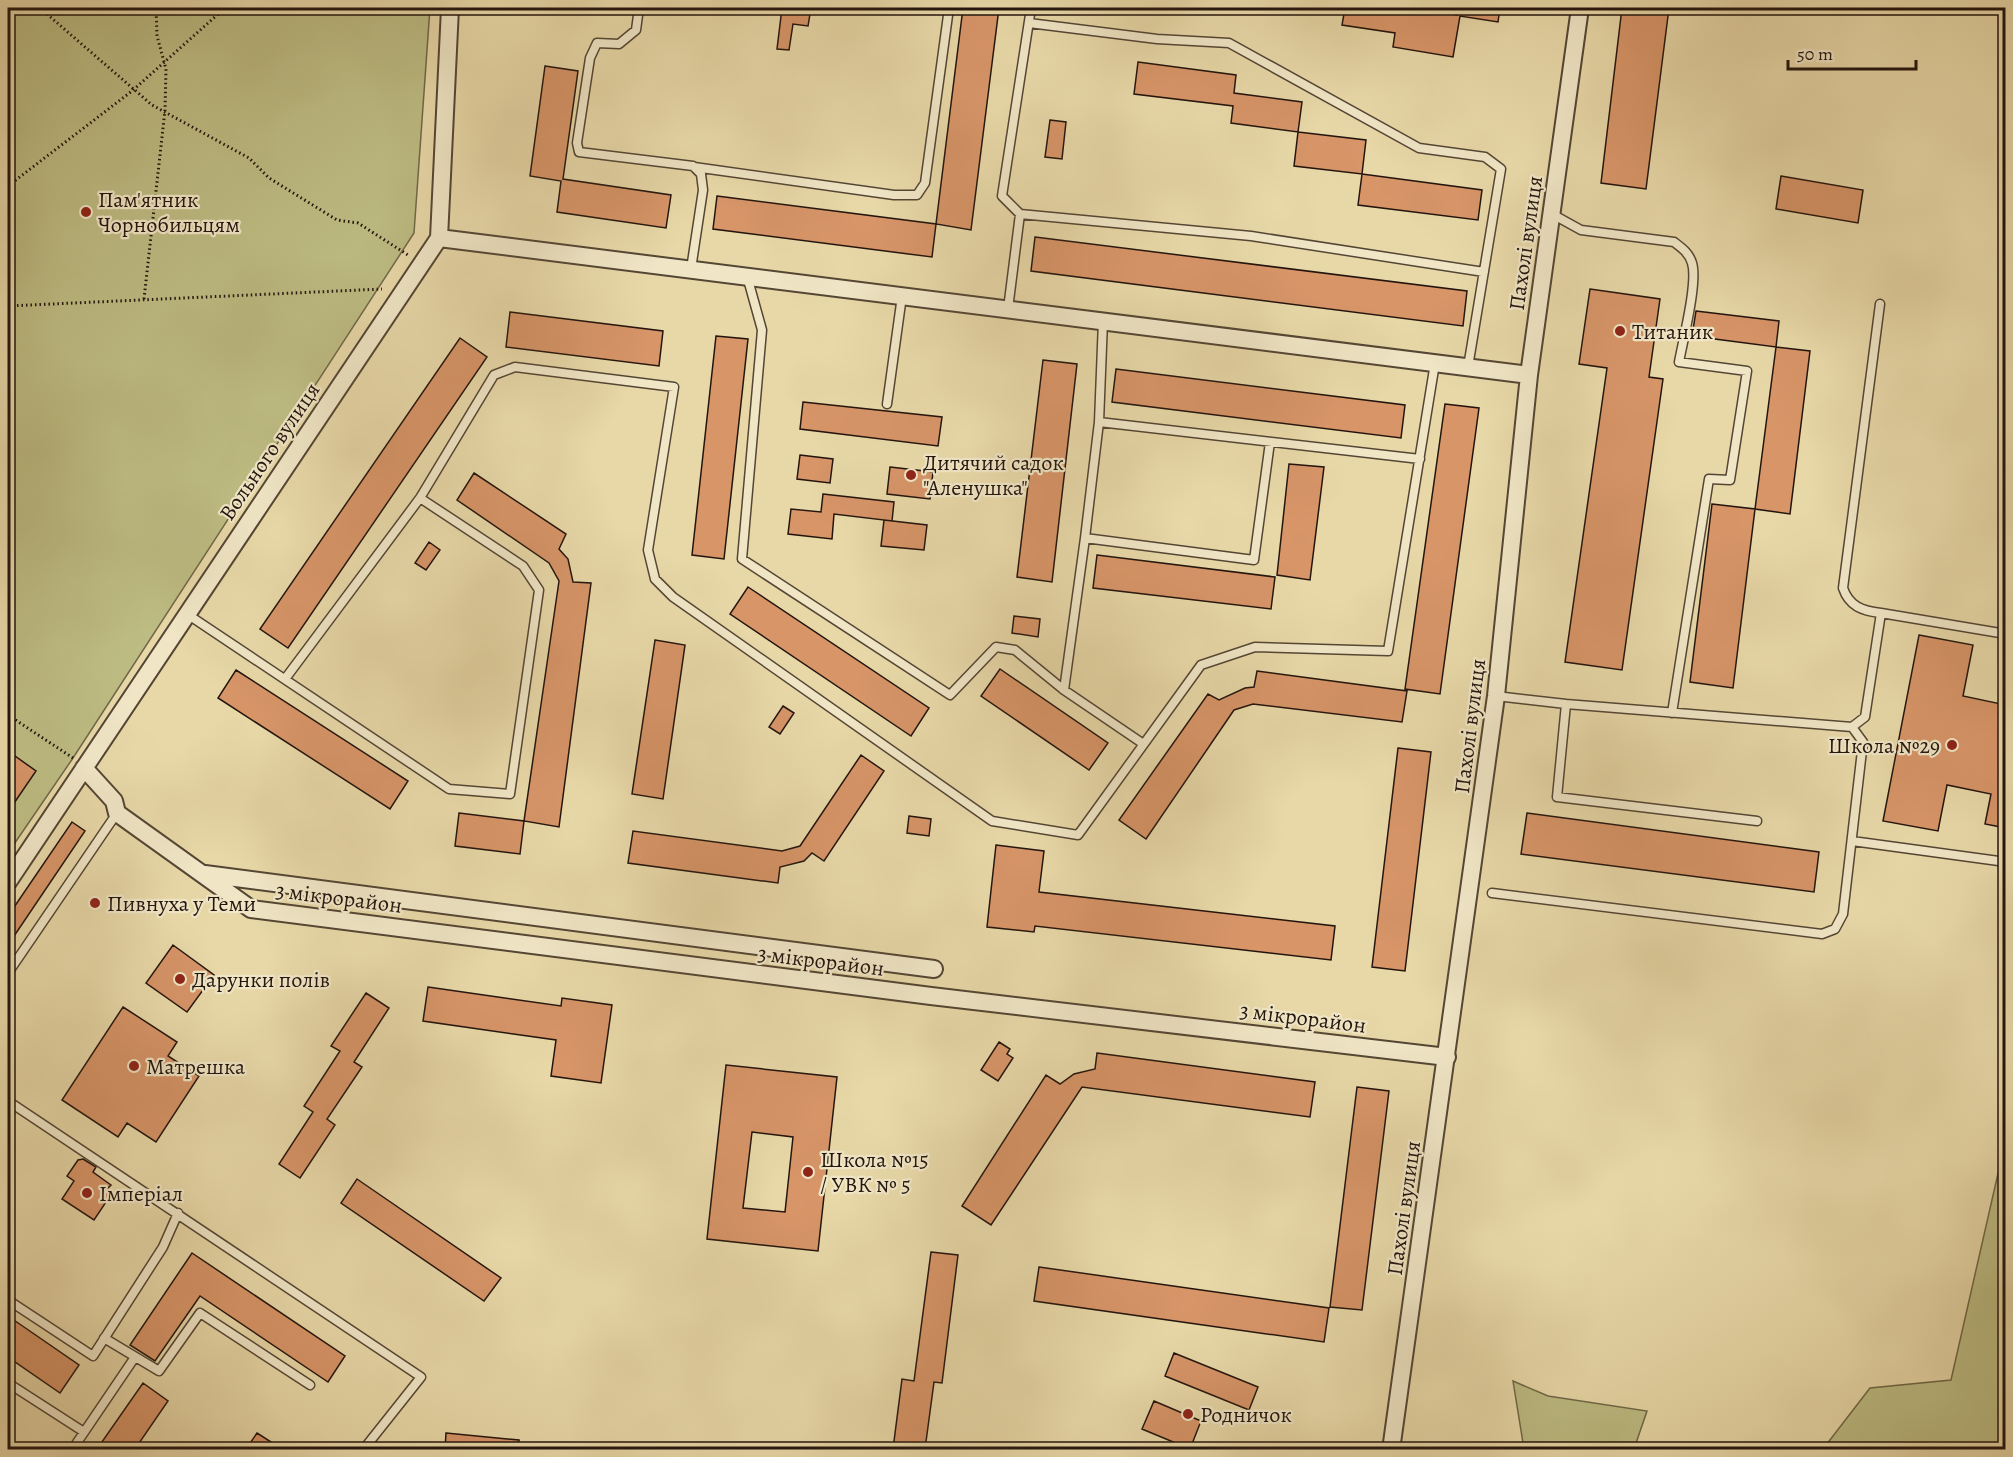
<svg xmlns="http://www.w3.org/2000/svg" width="2013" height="1457" font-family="Alegreya,serif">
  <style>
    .green { fill: #bdbc83; stroke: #706848; stroke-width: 1.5 }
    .building { fill: #d79568; stroke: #23150e; stroke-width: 1.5; fill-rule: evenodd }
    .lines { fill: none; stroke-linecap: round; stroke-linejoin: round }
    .lane-casing { stroke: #544634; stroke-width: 11 }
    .street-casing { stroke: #544634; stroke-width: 20 }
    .path { stroke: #23150e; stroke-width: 3; stroke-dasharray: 1.5 3; stroke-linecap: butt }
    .lane { stroke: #f0e6c6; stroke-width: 8 }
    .street { stroke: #f0e6c6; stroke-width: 16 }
    .poi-dot { fill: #8f2418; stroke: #f0e6c6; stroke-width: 2 }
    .labels { text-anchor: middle; stroke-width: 4.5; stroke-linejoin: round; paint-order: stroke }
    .poi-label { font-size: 22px; fill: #23150e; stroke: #f0e6c6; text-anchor: start }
    .street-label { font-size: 22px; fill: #23150e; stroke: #f0e6c6 }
  </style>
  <rect width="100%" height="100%" fill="#e8d8a8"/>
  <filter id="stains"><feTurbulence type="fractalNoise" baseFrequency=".00333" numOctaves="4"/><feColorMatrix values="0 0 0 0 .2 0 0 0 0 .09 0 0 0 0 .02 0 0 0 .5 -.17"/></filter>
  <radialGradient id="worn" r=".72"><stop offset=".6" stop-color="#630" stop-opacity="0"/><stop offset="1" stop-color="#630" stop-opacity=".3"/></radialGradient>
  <path class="green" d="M8,8H430L414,233L73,758L8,853Z
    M2005,1161V1449H1823L1870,1388L1951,1380L1999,1169Z
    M1513,1381L1548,1396L1647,1411L1634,1449H1524Z"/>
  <path class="building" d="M782,8H811L808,26L793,24L789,50L777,49Z
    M963,8H999L971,230L936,224Z
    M1345,8H1410L1457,15V8H1500L1498,22L1460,16L1453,57L1393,47L1395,33L1342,25Z
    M1622,8H1669L1646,189L1601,183Z
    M1138,62L1236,75L1234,93L1302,102L1298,132L1231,123L1233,106L1134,94Z
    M545,66L578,71L563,179L671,195L666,228L557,212L561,181L530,176Z
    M1050,120L1066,122L1062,159L1045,157Z
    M1298,132L1366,140L1362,174L1294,166Z
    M1362,174L1482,190L1478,220L1358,205Z
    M1781,176L1863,190L1858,223L1776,209Z
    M717,196L936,224L932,257L713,229Z
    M1035,237L1467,291L1463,326L1031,271Z
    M1590,289L1660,299L1649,377L1663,379L1622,670L1565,662L1607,368L1579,364Z
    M1696,311L1779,321L1776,347L1692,336Z
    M510,312L663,331L659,366L506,347Z
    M716,336L748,339L724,559L692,555Z
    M460,338L487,357L288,648L260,629Z
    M1776,347L1810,351L1790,514L1755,509Z
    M1043,360L1077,364L1052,582L1017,577Z
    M1116,369L1405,405L1401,438L1112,402Z
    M803,402L942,417L938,446L800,429Z
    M1445,404L1479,408L1440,694L1405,689Z
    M800,455L833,459L830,483L797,479Z
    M1289,464L1324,467L1310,580L1277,575Z
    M890,467L933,472L930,499L887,494Z
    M474,473L566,534L559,549L568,559L573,582L591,583L559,827L524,821L559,581L549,563L457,500Z
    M823,494L894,502L892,521L834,514L832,539L788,534L791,509L821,512Z
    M1712,504L1755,509L1733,688L1690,682Z
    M884,520L927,525L924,550L881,546Z
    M429,542L440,550L426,570L415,563Z
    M1097,555L1275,577L1271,609L1093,588Z
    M748,587L929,708L911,736L730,614Z
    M1014,616L1040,619L1038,637L1012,633Z
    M1919,635L1973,645L1963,696L2006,705V828L1985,824L1991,794L1947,785L1938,831L1883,821Z
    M655,640L685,645L663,799L632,794Z
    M1000,669L1108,743L1089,770L981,696Z
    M236,670L408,781L390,809L218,698Z
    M1257,671L1407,691L1402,722L1253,704L1234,710L1146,839L1119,820L1208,694L1219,700L1245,688L1254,687Z
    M783,706L794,713L780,734L769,727Z
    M1398,748L1431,752L1405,971L1372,967Z
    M8,751L36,771L8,812Z
    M861,755L884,771L824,861L812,853L804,861L780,867L778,883L628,863L633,831L782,851L800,846Z
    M459,813L524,821L520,854L455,846Z
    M1527,813L1819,852L1814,892L1521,854Z
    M909,816L931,819L929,836L907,833Z
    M72,822L85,831L8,945V916Z
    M996,845L1044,851L1039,892L1335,926L1331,960L1035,926L1034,932L987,927Z
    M173,945L214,975L187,1012L146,983Z
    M428,987L561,1006L562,998L612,1005L601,1083L551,1076L556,1040L423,1021Z
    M366,993L389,1008L354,1062L362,1067L327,1119L335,1125L300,1178L279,1164L313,1112L304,1106L340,1051L331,1046Z
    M123,1007L177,1042L168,1056L199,1076L156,1142L127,1123L118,1137L62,1100Z
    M999,1042L1010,1049L1007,1054L1013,1058L998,1081L981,1070Z
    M1097,1053L1315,1082L1310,1117L1082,1087L991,1225L962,1206L1046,1075L1060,1084L1074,1074L1095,1069Z
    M726,1065L837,1077L818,1251L707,1239ZM752,1132L793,1137L785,1212L743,1208Z
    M1357,1087L1389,1091L1362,1310L1330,1307Z
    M83,1159L96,1167L93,1172L111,1185L106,1190L110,1196L94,1220L62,1199L74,1181L67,1176L78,1160Z
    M357,1179L501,1278L484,1301L341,1203Z
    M931,1252L958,1255L942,1383L934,1382L925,1449H893L902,1379L914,1381Z
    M192,1253L345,1356L328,1382L200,1296L155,1361L130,1345Z
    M1039,1267L1329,1308L1324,1342L1034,1301Z
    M8,1316L79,1365L60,1393L8,1357Z
    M1174,1353L1258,1387L1249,1410L1165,1376Z
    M143,1383L168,1401L135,1449H97Z
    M1154,1401L1201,1421L1190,1449L1142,1429Z
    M257,1433L282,1449H246Z
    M446,1433L519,1440V1449H445Z"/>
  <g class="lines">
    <defs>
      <path id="lane" d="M639,8L636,30L619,44L597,43L590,58L577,143L579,152L693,166L701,174L703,190L691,269
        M1029,23L1157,39L1229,43L1419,148L1485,157L1501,169L1468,367
        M694,167L894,195H917L925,183L949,8
        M1020,214L1251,236L1484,272
        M1552,214L1581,230L1674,242C1682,248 1689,253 1692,263C1698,282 1683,340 1679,362L1747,371L1730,480L1709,479L1672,713
        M747,276L762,330L742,559L950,695L996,647L1015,650L1064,690L1142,743
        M1008,309L1020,214L1002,196L1031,8
        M887,404L902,296
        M1099,422L1103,321
        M1270,442L1254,560L1085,538L1099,422L1420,459
        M1881,613L2006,634
        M187,614L449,789L510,794L539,590L523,566L420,498
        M285,679L420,498L494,375L515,367L674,387L648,550L655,579L673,597L992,821L1078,835L1201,665L1255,647L1388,651L1435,363
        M1064,690L1085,538
        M1496,696L1566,704L1557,797L1757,821
        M1566,704L1852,727L1865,717L1881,613C1862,611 1849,606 1843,588L1880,304
        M1852,841L2006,862
        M1492,893L1822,934L1835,929L1843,914L1863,742L1852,727
        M8,973L117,813
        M8,1101L421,1377L363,1450
        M8,1300L93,1356L163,1247L178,1213
        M104,1338L159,1371L200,1313L310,1385
        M8,1383L84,1432
        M72,1450L135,1357"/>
      <path id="street" d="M439,238L1529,375
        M84,768L114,801L117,813L251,909L931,996L1447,1057
        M205,874L934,969
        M8,882L439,238L450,8
        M1391,1450L1496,696L1529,375L1580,8"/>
    </defs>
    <use href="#lane" class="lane-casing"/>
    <use href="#street" class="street-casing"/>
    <path class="path" d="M40,8L152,105L249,158L269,178L337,220L358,223L408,255
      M8,186L132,91L225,8
      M144,299L165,110L166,69L157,36L156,8
      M8,306L382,289
      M8,715L73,758"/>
    <use href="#lane" class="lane"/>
    <use href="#street" class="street"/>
  </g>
  <g class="poi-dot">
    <circle cx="86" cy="212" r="6"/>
    <circle cx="1620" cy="331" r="6"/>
    <circle cx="911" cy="475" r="6"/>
    <circle cx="1952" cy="745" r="6"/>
    <circle cx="95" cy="903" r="6"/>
    <circle cx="180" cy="979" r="6"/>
    <circle cx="134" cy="1066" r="6"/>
    <circle cx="808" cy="1172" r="6"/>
    <circle cx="87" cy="1193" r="6"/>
    <circle cx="1188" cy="1414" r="6"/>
  </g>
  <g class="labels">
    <g class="poi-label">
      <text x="98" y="207">Пам'ятник<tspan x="98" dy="25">Чорнобильцям</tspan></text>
      <text x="1632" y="339">Титаник</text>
      <text x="923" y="470">Дитячий садок<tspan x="923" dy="25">"Аленушка"</tspan></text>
      <text x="1940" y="753" text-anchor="end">Школа №29</text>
      <text x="107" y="911">Пивнуха у Теми</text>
      <text x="192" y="987">Дарунки полів</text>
      <text x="146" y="1074">Матрешка</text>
      <text x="820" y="1167">Школа №15<tspan x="820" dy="25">/ УВК № 5</tspan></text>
      <text x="99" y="1201">Імперіал</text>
      <text x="1200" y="1422">Родничок</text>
    </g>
    <g class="street-label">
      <text transform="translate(1525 243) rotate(-82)" y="8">Пахолі вулиця</text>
      <text transform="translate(269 451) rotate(-56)" y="8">Вольного вулиця</text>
      <text transform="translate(1469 726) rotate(-83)" y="8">Пахолі вулиця</text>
      <text transform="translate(339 897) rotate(7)" y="8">3 мікрорайон</text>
      <text transform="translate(821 960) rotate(7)" y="8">3 мікрорайон</text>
      <text transform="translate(1303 1017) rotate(7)" y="8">3 мікрорайон</text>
      <text transform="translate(1403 1208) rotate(-82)" y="8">Пахолі вулиця</text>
    </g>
  </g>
  <rect width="2013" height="1457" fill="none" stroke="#e8d8a8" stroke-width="30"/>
  <rect x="9" y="9" width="1995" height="1439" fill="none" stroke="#23150e" stroke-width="3"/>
  <rect x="15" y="15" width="1983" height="1427" fill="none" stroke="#23150e" stroke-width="1.5"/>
  <path d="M1788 60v9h128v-9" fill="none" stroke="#23150e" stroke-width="3"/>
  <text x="1797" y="60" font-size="18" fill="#23150e" stroke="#f0e6c6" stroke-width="4.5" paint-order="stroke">50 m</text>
  <rect width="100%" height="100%" filter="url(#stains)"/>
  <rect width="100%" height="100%" fill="url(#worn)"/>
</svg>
